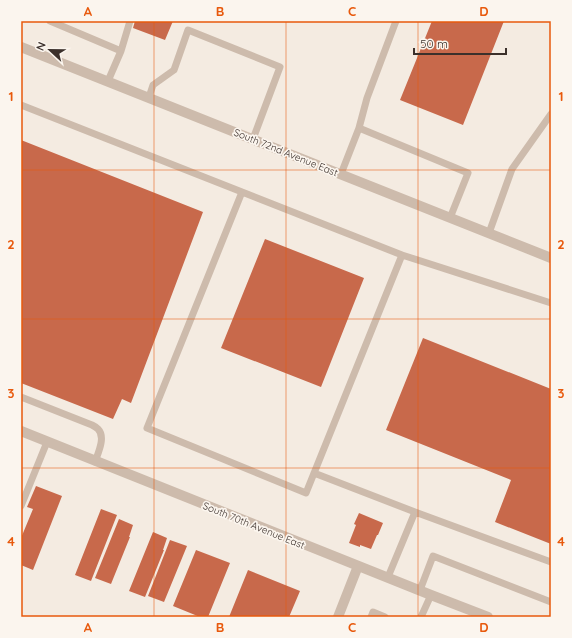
<svg xmlns="http://www.w3.org/2000/svg" width="572" height="638" font-family="Quicksand,sans-serif">
  <style>
    .building { fill: #c8694b }
    .lines { fill: none; stroke-linecap: round; stroke-linejoin: round }
    .service { stroke: #cdbbac; stroke-width: 7 }
    .minor { stroke: #cdbbac; stroke-width: 10 }
    .grid { fill: none; stroke: #e8590c; stroke-width: 1; stroke-opacity: 0.55 }
    .labels { text-anchor: middle; stroke-width: 3.5; stroke-linejoin: round; paint-order: stroke }
    .street-label { font-size: 10px; fill: #3b302b; stroke: #fbf5ee }
    .neatline { fill: none; stroke: #e8590c; stroke-width: 1.5 }
    .grid-label { font-size: 13px; text-anchor: middle; font-weight: bold; fill: #e8590c }
  </style>
  <rect width="100%" height="100%" fill="#f4ebe1"/>
  <path class="building" d="M135,21H173L165,40L133,28Z
    M432,21H504L463,125L400,100Z
    M21,140L203,212L131,403L122,399L113,419L21,383Z
    M265,239L364,278L321,387L221,348Z
    M423,338L551,389V544L495,522L511,480L386,430Z
    M36,486L62,496L33,570L21,565V538L33,509L27,507Z
    M101,509L117,515L91,581L75,575Z
    M359,513L383,523L378,535H377L371,549L360,545V547L349,543L356,525L354,524Z
    M119,519L133,525L129,537H130L111,584L95,578Z
    M153,532L167,538L163,550H164L145,597L129,591Z
    M170,540L187,546L164,602L148,596Z
    M196,550L230,563L208,617H200L173,606Z
    M248,570L300,591L289,617H229Z"/>
  <g class="lines">
    <path class="service" d="M50,21L121,51L108,81
      M121,51L130,21
      M149,97L153,85L174,70L188,30L280,67L253,139
      M21,105L402,255L306,493L147,428L242,192
      M359,128L367,98L396,21
      M341,174L359,128L468,173L450,218
      M489,233L512,169L551,114
      M402,255L551,303
      M21,397L92,425C94,426 96,427 98,429C106,437 98,453 95,462
      M314,473L415,512
      M21,506L47,442
      M388,577L415,512L551,562
      M420,590L433,556L551,602
      M371,617L373,612L385,617
      M421,617L431,595"/>
    <path class="minor" d="M21,47L551,258
      M21,431L431,595L488,617
      M338,617L358,566"/>
  </g>
  <path class="grid" d="M154,21V617M286,21V617M418,21V617M21,170H551M21,319H551M21,468H551"/>
  <g class="labels">
    <g class="street-label">
      <text transform="translate(286 152) rotate(22)" y="4">South 72nd Avenue East</text>
      <text transform="translate(254 525) rotate(22)" y="4">South 70th Avenue East</text>
    </g>
  </g>
  <rect width="572" height="638" fill="none" stroke="#fbf5ee" stroke-width="44"/>
  <g transform="translate(50 50) rotate(292)" stroke="#fbf5ee" stroke-width="3" paint-order="stroke">
  <path d="M0-3L7 15L0 10L-7 15Z" fill="#3b302b"/>
  <text y="-6" font-size="11" font-weight="bold" text-anchor="middle" fill="#3b302b">N</text>
  </g>
  <path d="M414 48v6h92v-6" fill="none" stroke="#3b302b" stroke-width="2"/>
  <text x="420" y="48" font-size="12" fill="#3b302b" stroke="#fbf5ee" stroke-width="3" paint-order="stroke">50 m</text>
  <rect x="22" y="22" width="528" height="594" class="neatline"/>
  <g class="grid-label">
    <text x="88" y="16">A</text>
    <text x="220" y="16">B</text>
    <text x="352" y="16">C</text>
    <text x="484" y="16">D</text>
    <text x="11" y="101">1</text>
    <text x="561" y="101">1</text>
    <text x="11" y="249">2</text>
    <text x="561" y="249">2</text>
    <text x="11" y="398">3</text>
    <text x="561" y="398">3</text>
    <text x="11" y="546">4</text>
    <text x="561" y="546">4</text>
    <text x="88" y="632">A</text>
    <text x="220" y="632">B</text>
    <text x="352" y="632">C</text>
    <text x="484" y="632">D</text>
  </g>
</svg>
